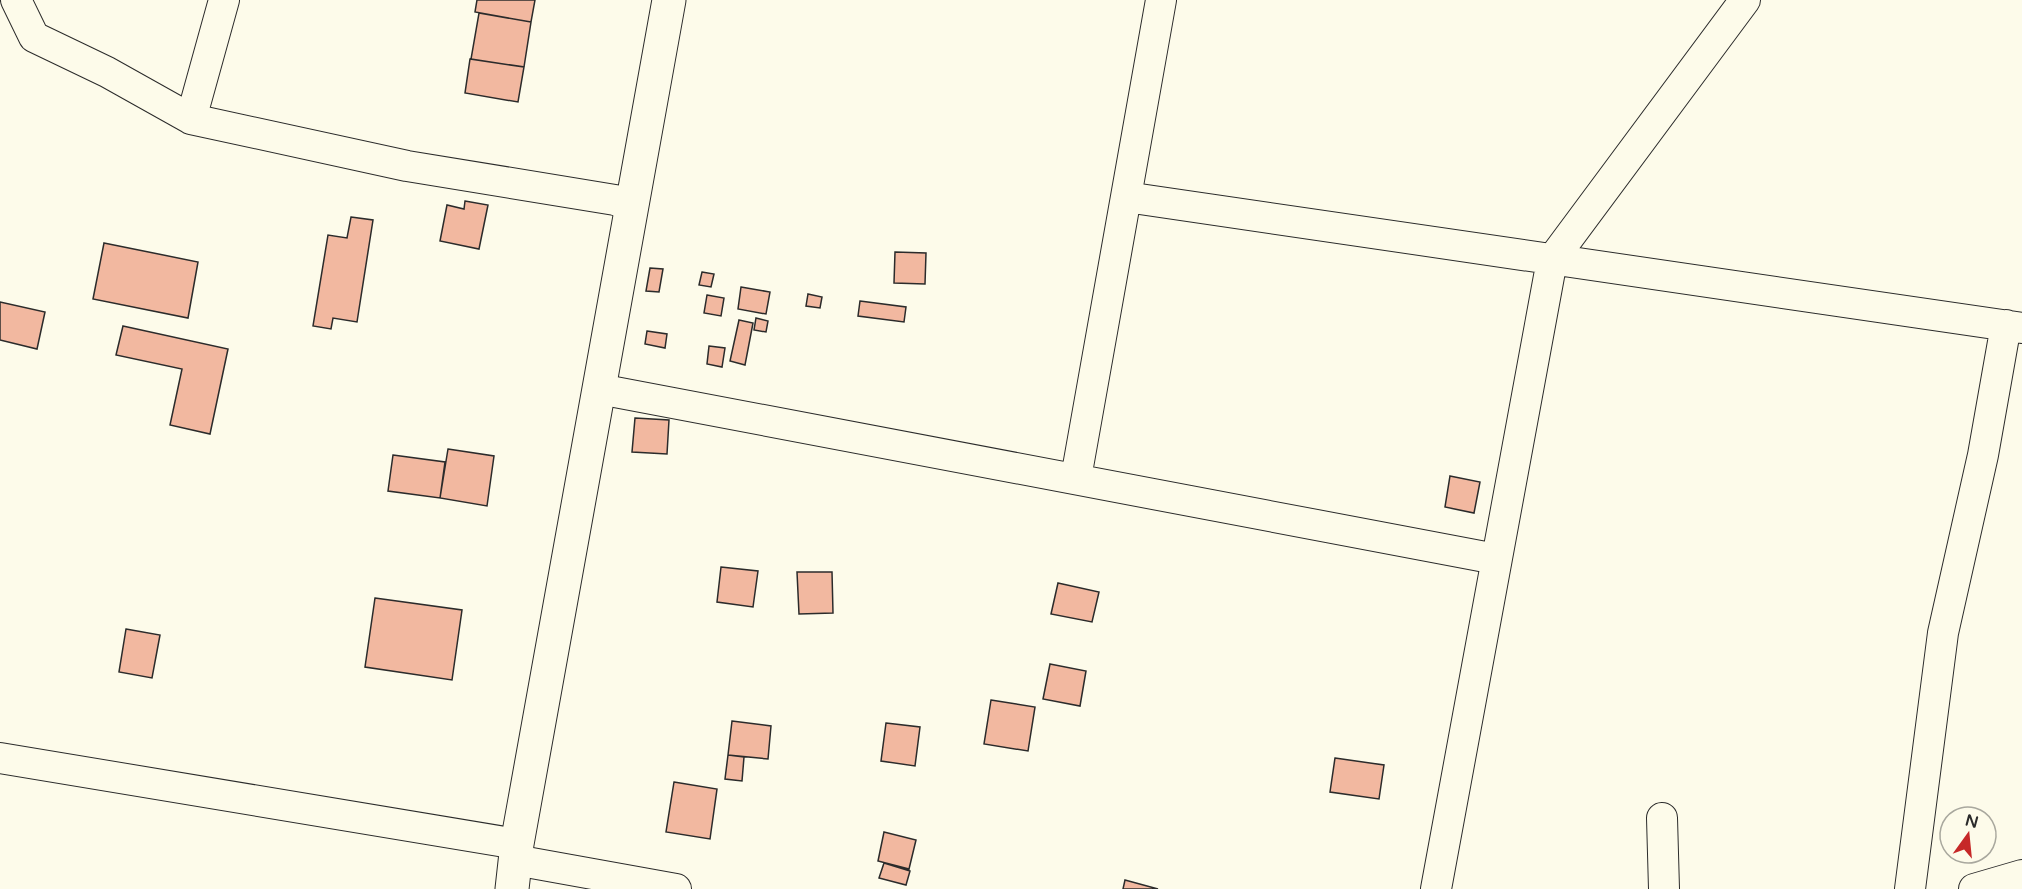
<svg xmlns="http://www.w3.org/2000/svg" width="2022" height="889" font-family="'Varela Round',sans-serif">
  <style>
    .building { fill: #f2b8a0; stroke: #2b2b2b; stroke-width: 1.5 }
    .lines { fill: none; stroke-linecap: round; stroke-linejoin: round }
    .minor-casing { stroke: #2b2b2b; stroke-width: 32 }
    .tertiary-casing { stroke: #2b2b2b; stroke-width: 35 }
    .minor { stroke: #fdfbea; stroke-width: 30 }
    .tertiary { stroke: #fdfbea; stroke-width: 33 }
  </style>
  <rect width="100%" height="100%" fill="#fdfbea"/>
  <path class="building" d="M477,0H535L531,22L475,12Z
    M479,13L531,22L524,67L471,59Z
    M470,59L524,67L518,102L465,93Z
    M465,201L488,205L479,249L440,241L447,205L464,209Z
    M351,217L373,220L357,322L333,318L331,329L313,326L328,235L347,238Z
    M104,243L198,262L188,318L93,299Z
    M895,252L926,253L925,284L894,283Z
    M650,268L663,269L659,292L646,291Z
    M702,272L714,274L711,287L699,285Z
    M741,287L770,292L766,314L738,309Z
    M808,294L822,297L820,308L806,306Z
    M707,295L724,298L721,316L704,313Z
    M860,301L906,307L904,322L858,316Z
    M0,302L45,312L37,349L0,340Z
    M756,318L768,321L766,332L754,330Z
    M739,320L753,323L745,365L730,361Z
    M123,326L228,349L210,434L170,425L182,369L116,355Z
    M647,331L667,334L665,348L645,344Z
    M709,346L725,348L722,367L707,364Z
    M635,418L669,420L667,454L632,452Z
    M448,449L494,456L487,506L440,498Z
    M393,455L445,462L440,498L388,491Z
    M1450,476L1480,482L1474,513L1445,507Z
    M721,567L758,571L753,607L717,602Z
    M797,572H832L833,613L799,614Z
    M1058,583L1099,592L1092,622L1051,614Z
    M375,598L462,610L452,680L365,667Z
    M126,629L160,635L152,678L119,672Z
    M1050,664L1086,671L1080,706L1043,699Z
    M991,700L1035,707L1028,751L984,744Z
    M732,721L771,726L768,759L728,755Z
    M886,723L920,727L915,766L881,761Z
    M728,755L744,757L742,781L725,779Z
    M1335,758L1384,765L1379,799L1330,792Z
    M674,782L717,789L710,839L666,832Z
    M884,832L916,840L909,869L878,861Z
    M884,863L910,871L906,885L879,878Z
    M1125,880L1158,889H1123Z"/>
  <g class="lines">
    <defs>
      <path id="minor" d="M16,0L34,37L107,72L191,119L407,166L615,200L632,206
        M191,119L224,0
        M1126,197L2022,328
        M599,389L1496,559
        M1076,478L1161,0
        M0,758L517,844
        M1662,818L1664,889
        M515,860L676,889
        M1436,889L1552,260L1745,0
        M1910,889L1943,633L1983,455L2006,325
        M1974,889L2022,875"/>
      <path id="tertiary" d="M512,889L517,844L669,0"/>
    </defs>
    <use href="#minor" class="minor-casing"/>
    <use href="#tertiary" class="tertiary-casing"/>
    <use href="#minor" class="minor"/>
    <use href="#tertiary" class="tertiary"/>
  </g>
  <g transform="translate(1968 835) rotate(15)"><circle r="28" fill="#fdfbea" stroke="#a9a89e" stroke-width="1.5"/>
  <path d="M0-4.5L10 22L0 15L-10 22Z" fill="#c62828"/>
  <text y="-9" font-size="16" font-weight="bold" text-anchor="middle" fill="#2b2b2b">N</text>
  </g>
</svg>
